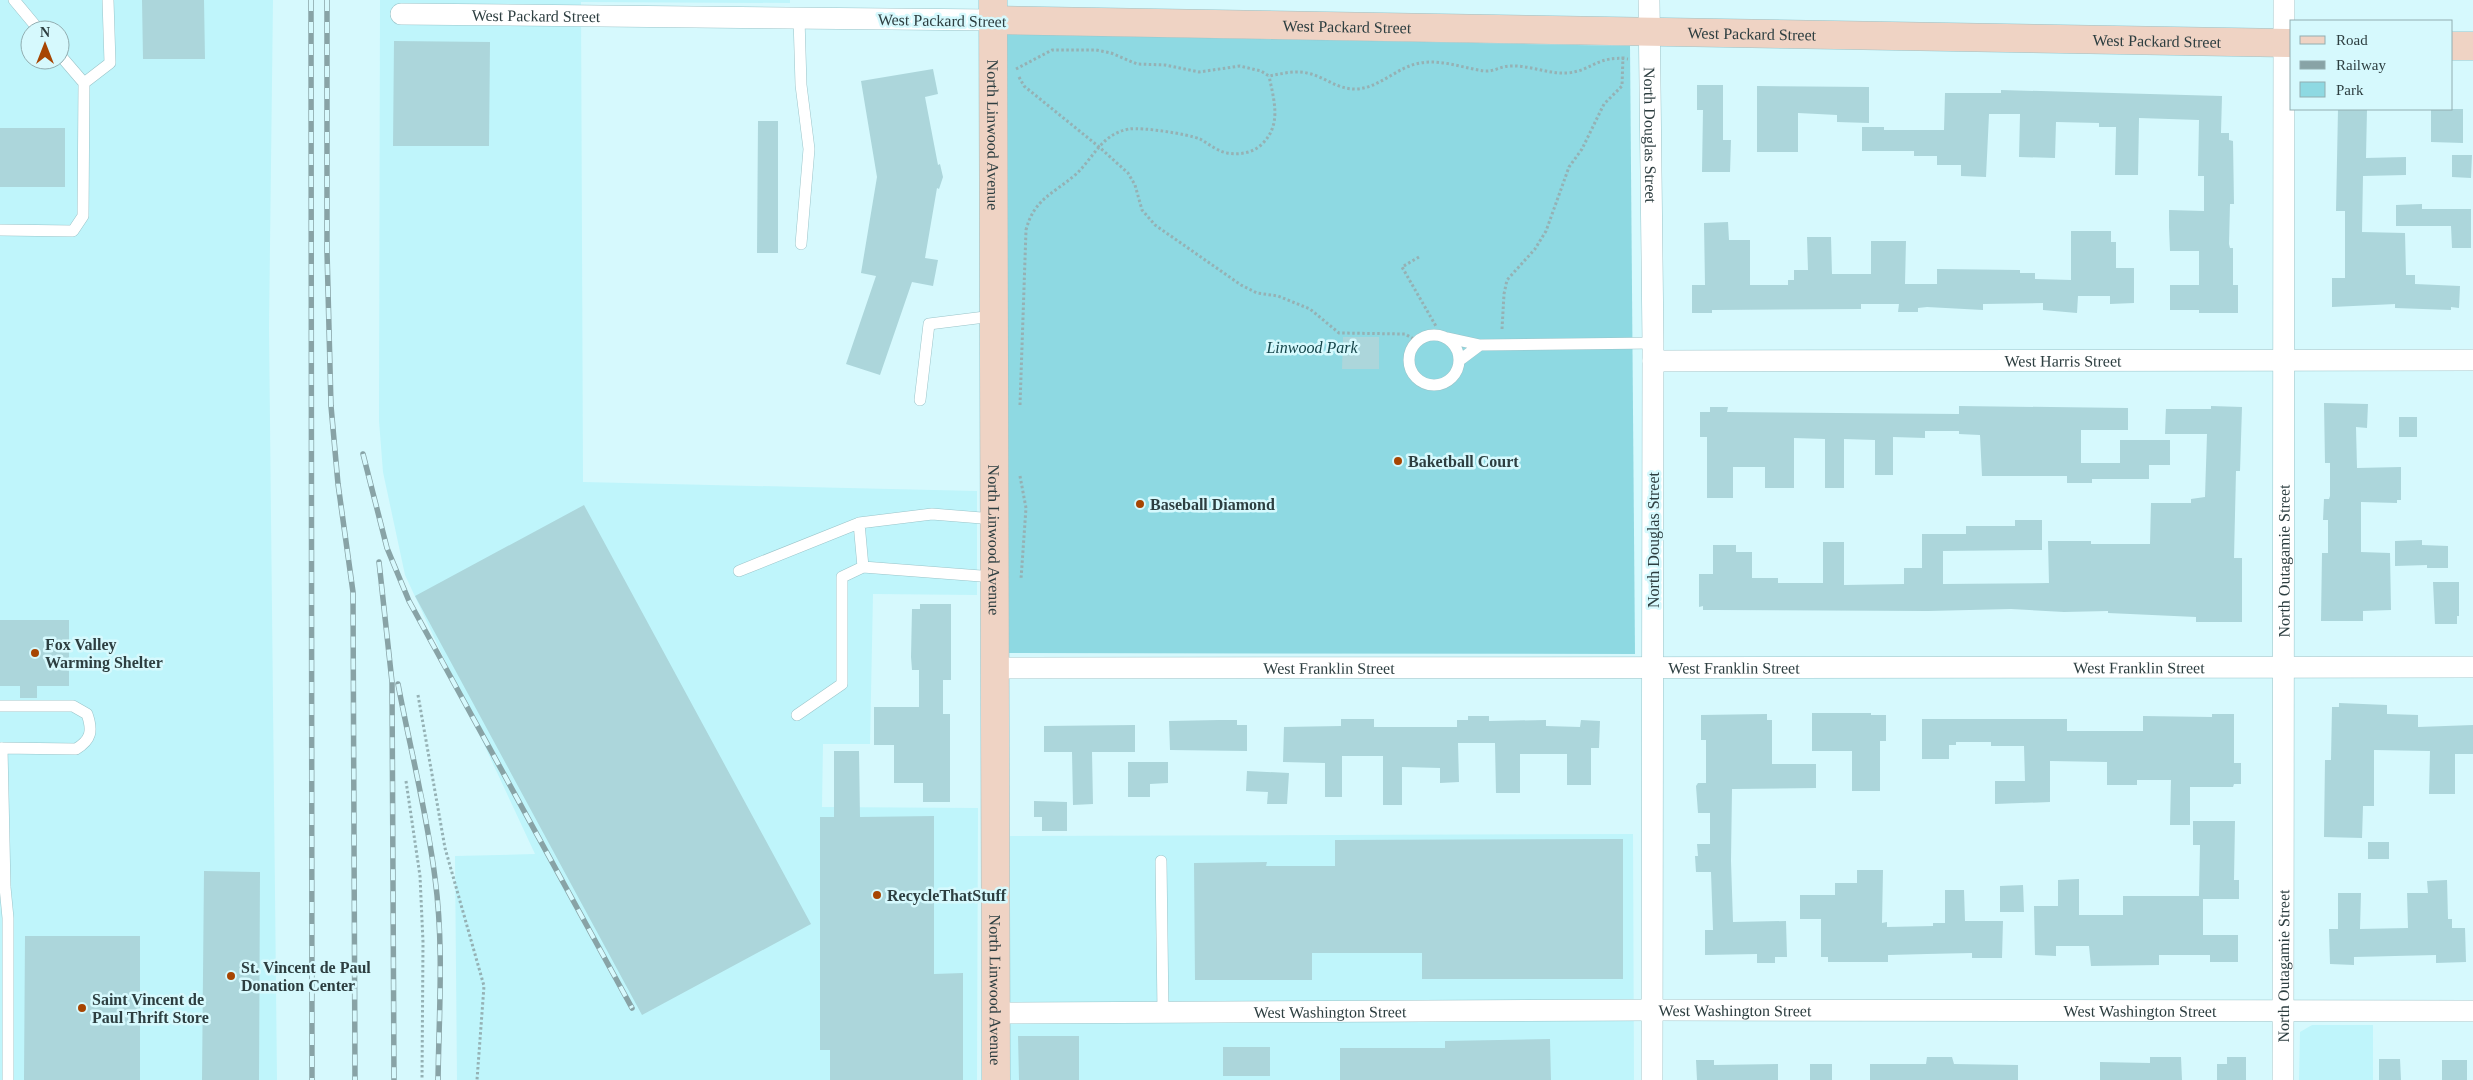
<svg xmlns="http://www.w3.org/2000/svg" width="2473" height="1080" font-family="'Times New Roman',serif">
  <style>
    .built { fill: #bff5fb; fill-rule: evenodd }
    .green { fill: #8ed9e2 }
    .building { fill: #acd6db }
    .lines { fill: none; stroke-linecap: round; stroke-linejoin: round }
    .lane-casing { stroke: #9ac4c9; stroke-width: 12 }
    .street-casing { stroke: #9ac4c9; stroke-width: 22 }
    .secondary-casing { stroke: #9ac4c9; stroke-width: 29 }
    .path { stroke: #95b1b4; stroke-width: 3; stroke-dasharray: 2.5 2.5; stroke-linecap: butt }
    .lane { stroke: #fff; stroke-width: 11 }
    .street { stroke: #fff; stroke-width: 21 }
    .secondary { stroke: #efd3c4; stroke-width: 28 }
    .rail-casing { stroke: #88a3a6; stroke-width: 5.5 }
    .rail { stroke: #d6f9fd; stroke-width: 4; stroke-dasharray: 11; stroke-linecap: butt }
    .poi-dot { fill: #a74502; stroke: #d6f9fd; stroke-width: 2 }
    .labels { text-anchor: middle; stroke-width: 5; stroke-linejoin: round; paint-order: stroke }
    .street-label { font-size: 16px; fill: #2d3e40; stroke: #d6f9fd }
    .park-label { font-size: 16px; font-style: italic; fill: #144449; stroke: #d6f9fd }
    .poi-label { font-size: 16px; font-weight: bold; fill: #2d3e40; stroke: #d6f9fd; text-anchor: start }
  </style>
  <rect width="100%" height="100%" fill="#d6f9fd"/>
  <path class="built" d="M0,0H273L269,328L277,1080H0ZM30,30H60V60H30Z
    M380,0H790V3L581,2L583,482L977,491V595L873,594L870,744H823L822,807L978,808L977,1080H457L455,856L535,854L405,575L383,472L379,421Z
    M1633,834L1634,1080H1010V836Z
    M2312,1025H2373V1080H2299L2300,1032Z"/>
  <path class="green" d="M1005,34L1630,46L1635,654L1004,653Z"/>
  <path class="building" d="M142,0H204L205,59H143Z
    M394,41L490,42L489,146H393Z
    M933,69L938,94L925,97L938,165L940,164L943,177L939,189L937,188L925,258L938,260L933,286L912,282L880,375L846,364L876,276L861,273L877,177L861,81Z
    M1697,85H1723V140H1731L1730,172H1702L1703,110H1697Z
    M1757,86L1869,87V123L1837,122V115L1798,113V152H1757Z
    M2001,90L2222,96L2221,133H2229V140L2233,141L2234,204H2230L2229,244L2230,248H2233V285H2238V313H2199V310H2170V285H2199V251H2170L2169,227V210L2204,211V176H2198L2199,120L2139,118L2138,175H2115L2116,127H2099V123L2056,122L2055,158L2019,157L2020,114H1989L1986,177L1961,176V165H1937V156H1914V151H1862V127H1884V130H1944L1945,93H2001Z
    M2338,109H2367L2366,158L2406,157V175L2363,176L2362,232L2405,233L2406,275H2415V284L2460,286L2459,308L2451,307V310L2395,308V304L2332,307V278H2345V211H2336Z
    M2431,109H2463V143L2431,142Z
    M758,121H778V253H757Z
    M0,128H65V187H0Z
    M2452,155H2472L2471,178L2452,177Z
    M2422,204V209H2471V248H2452L2451,226H2396V205Z
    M1728,222L1729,240H1750V285H1788V280H1794V270H1808L1807,237H1831L1832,274H1871V241H1906L1905,284H1937V269L2020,270V273H2035V279L2071,280V231H2111V242H2116V268H2134V303L2110,304V296H2078L2077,313L2043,310V303L1983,304V310L1927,307L1918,308V312H1898L1899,304H1861V309L1712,310V313H1692V285H1705L1704,223Z
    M1343,337H1379V369H1342Z
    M2324,403L2368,404L2367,428L2356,427L2357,468L2401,467V500H2397V503L2361,502V552L2390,553L2391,610L2363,611V621H2321L2322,553H2328V520H2323L2324,499H2329L2330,496V463H2325Z
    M1959,406L2128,408V430H2081V463H2120V440H2170V465H2149V479H2092V483H2067V476H1982L1980,435L1959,434V431H1925V438L1893,437V475H1875V440L1844,439V488H1825V439L1794,438V488H1765V467H1733V498H1707V437H1700V412H1710V407H1728L1727,412L1959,414Z
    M2211,406L2242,407L2240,471H2236L2234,558H2242V622H2196V617L2108,613V611L2064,612L2011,609L1928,611L1713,610H1703V606L1699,607V574H1713V545H1736V552H1752V578H1778V583H1823V542H1844V585L1904,584V568H1922V534H1966V526H2015V520H2042V550L1943,551V584L2049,583L2048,541H2091V544H2150L2151,503H2191V499L2205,497L2207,434H2165L2166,409H2211Z
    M2399,417H2417V437H2399Z
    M584,505L811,924L642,1015L415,596Z
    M2422,540V545L2448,546V568H2427V565L2395,566V541Z
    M2433,582H2459V616H2457V624H2435Z
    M920,604H951V680H943V714H950V802H923V783H894V745H874V707H919V670H912L911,657L912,609H920Z
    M0,620H69V686H37V698H20V686H0Z
    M2339,703L2387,705V714L2418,715V727L2473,725V754H2455V794H2429L2430,751L2374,750V806H2363L2362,838L2324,837L2325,760H2331L2332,707H2339Z
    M1812,713H1871V715H1886V741H1880V791H1852V751H1812Z
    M1767,714V720H1772V764H1816V788L1732,789L1731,861L1733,922L1786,921L1787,957H1775V963H1757V954L1705,955V930H1713L1711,872H1696L1695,856H1698L1697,844H1710V813H1698L1696,786L1698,783H1706V740H1701V715Z
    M2212,714H2234V763H2241V784H2234L2233,787H2190V825H2170L2171,780H2137V785H2107V762L2050,761V802L1995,804V781H2025L2024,746H1991V742H1956V745H1949V759H1922V719H2067V731H2143V716L2212,717Z
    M1468,716H1489V721L1546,720V726L1580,727L1581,720L1600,721L1599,748H1591V785H1567V754H1520V793H1496L1495,743H1458L1459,782L1440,783V768L1402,767V805H1383V756H1342V797H1325V763L1283,762L1284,727L1341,726V719H1374V727H1457V720H1468Z
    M1219,720H1237V725H1247V751L1170,750L1169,721Z
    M1135,725V752H1092L1093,804L1073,805L1072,752H1044V726Z
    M834,751H859L860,817L934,816V974L963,973V1080H830V1050H820V817H834Z
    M1128,762H1168V783L1150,784V797H1128Z
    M1247,771L1289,773L1287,804H1267L1268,792L1246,791Z
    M1034,801L1067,802V831H1042V817H1034Z
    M2193,821H2235L2234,880H2239V899H2203V935H2238V962H2210V955H2159V965L2091,966L2089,946H2056V956L2035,955L2034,906H2058V880L2079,879V915H2123V896H2199L2200,845H2193Z
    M1623,839V979H1422V953H1312V980H1195L1194,863L1267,862L1266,866H1335V840Z
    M2368,842H2389V859H2368Z
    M1857,870H1883L1882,923L1887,922V927L1933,926V923H1945V890H1964L1965,921H2003L2002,958H1972V953L1927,954L1888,955V962H1828V957H1821V919H1800V895H1835V883H1857Z
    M204,871L260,872L259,1080H202Z
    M2447,880L2448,919H2452V928H2465L2466,962L2436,963V955L2354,957V965L2330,964L2329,929H2338V893H2361L2360,929L2408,928L2407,893H2428L2427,881Z
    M2023,885L2024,912H2000V886Z
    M25,936H140V1080H24Z
    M1018,1036H1079V1080H1019Z
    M1550,1039L1551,1080H1340V1048H1445V1041Z
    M1223,1047H1270V1076H1223Z
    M1927,1057H1952L1954,1064L2018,1065V1080H1870V1064H1926Z
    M2150,1057H2181L2182,1080H2100V1062L2150,1063Z
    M2227,1057H2246V1080H2217V1064H2227Z
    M2379,1059H2400L2401,1080H2379Z
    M1696,1060H1714V1065L1778,1064V1080H1697Z
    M2442,1060H2467V1080H2442Z
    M1810,1064H1832V1080H1810Z"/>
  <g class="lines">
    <defs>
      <path id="lane" d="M14,0L39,30
        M799,18L801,85L809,149L801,244
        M84,83L110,63L108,0
        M0,230L73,231L83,216L84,83L60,55
        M1409 360a25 25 0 1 1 50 0a25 25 0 1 1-50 0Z
        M1448,338L1480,345L1460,360
        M1480,345L1653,343
        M920,400L929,324L993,316
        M859,523L863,567
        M739,571L859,523L932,514L994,519
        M0,706H73L87,714C93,731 91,740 76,749L0,748
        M797,715L842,684V577L863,567L994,577
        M2,748L5,887L8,918V1080
        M1161,861L1163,1012"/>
      <g id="street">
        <path id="s1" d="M1649,0L1653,343L1652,1080"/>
        <path id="s2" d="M401,14L993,20"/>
        <path id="s3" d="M1653,361L2473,360"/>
        <path id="s4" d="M994,668L2473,667"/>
        <path id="s5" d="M996,1013L1651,1010L2473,1011"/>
        <path id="s6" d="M2283,1080L2284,0"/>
      </g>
      <g id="secondary">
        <path id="s7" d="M993,0L996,1080"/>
        <path id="s8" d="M993,20L2292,43"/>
        <path d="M2452,46H2473"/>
      </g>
    </defs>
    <use href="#lane" class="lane-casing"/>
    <use href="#street" class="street-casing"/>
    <use href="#secondary" class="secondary-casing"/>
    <path class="path" d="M1016,69L1052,50H1096L1111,53L1137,64L1165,65L1199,72L1240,66L1261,71L1269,76C1281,74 1294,70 1307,73C1324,76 1337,90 1357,89C1381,87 1397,67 1420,63C1441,59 1463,68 1484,71C1494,72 1501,66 1510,66C1529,65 1548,74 1567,73C1592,71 1597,55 1628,59
      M1019,77L1024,86L1098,146L1128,173L1135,185L1142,210L1155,225L1241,285L1257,293L1278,296L1310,309L1339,333L1405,334L1417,341
      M1419,257L1402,267L1437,328
      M1502,329L1504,294L1507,280L1535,249L1546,231L1569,167L1582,149L1604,104L1622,86L1623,56
      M1020,405L1026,230C1034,199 1053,194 1075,175C1094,158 1101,134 1129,129C1142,127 1188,134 1200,139C1209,144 1217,151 1227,153C1240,155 1253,153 1262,144C1282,125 1274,100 1269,76
      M1020,476L1026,508L1021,579
      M418,695L445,848L484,986L477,1080
      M406,781L420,876L423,942L422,1080"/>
    <use href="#lane" class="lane"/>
    <use href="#street" class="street"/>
    <use href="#secondary" class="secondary"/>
    <defs>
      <path id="rail" d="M311,0L312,1080
        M327,0V251L331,406L338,484L353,592L355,1080
        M363,454L387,548L409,601L632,1008
        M379,562L392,682L394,1080
        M398,684C410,748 427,813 435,878C444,945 439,1013 438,1080"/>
    </defs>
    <use href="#rail" class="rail-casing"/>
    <use href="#rail" class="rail"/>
  </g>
  <g class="poi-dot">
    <circle cx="1398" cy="461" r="5"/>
    <circle cx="1140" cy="504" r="5"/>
    <circle cx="35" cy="653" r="5"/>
    <circle cx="877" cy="895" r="5"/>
    <circle cx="231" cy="976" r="5"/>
    <circle cx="82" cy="1008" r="5"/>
  </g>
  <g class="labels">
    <g class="street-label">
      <text dy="6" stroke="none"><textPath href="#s2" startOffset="135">West Packard Street</textPath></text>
      <text transform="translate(942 20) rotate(1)" y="6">West Packard Street</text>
      <text dy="6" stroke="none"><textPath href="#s8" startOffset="354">West Packard Street</textPath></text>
      <text dy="6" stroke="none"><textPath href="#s8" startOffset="759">West Packard Street</textPath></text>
      <text dy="6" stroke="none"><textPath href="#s8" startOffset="1164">West Packard Street</textPath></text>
      <text dy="6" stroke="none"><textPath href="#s7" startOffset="135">North Linwood Avenue</textPath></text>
      <text dy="6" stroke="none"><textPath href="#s1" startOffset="135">North Douglas Street</textPath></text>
      <text dy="6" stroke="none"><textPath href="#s3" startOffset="410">West Harris Street</textPath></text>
      <text dy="6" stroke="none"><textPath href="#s7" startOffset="540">North Linwood Avenue</textPath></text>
      <text transform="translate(1653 540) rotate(-90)" y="6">North Douglas Street</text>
      <text dy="6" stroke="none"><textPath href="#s6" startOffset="519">North Outagamie Street</textPath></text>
      <text dy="6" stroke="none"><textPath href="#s4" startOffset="335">West Franklin Street</textPath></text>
      <text dy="6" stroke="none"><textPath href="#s4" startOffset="740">West Franklin Street</textPath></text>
      <text dy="6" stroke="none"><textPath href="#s4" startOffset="1145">West Franklin Street</textPath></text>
      <text dy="6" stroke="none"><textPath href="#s6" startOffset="114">North Outagamie Street</textPath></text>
      <text dy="6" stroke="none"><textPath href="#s7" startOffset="990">North Linwood Avenue</textPath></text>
      <text dy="6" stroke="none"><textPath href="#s5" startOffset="739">West Washington Street</textPath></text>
      <text dy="6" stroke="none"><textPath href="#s5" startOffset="334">West Washington Street</textPath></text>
      <text dy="6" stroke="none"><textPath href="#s5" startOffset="1144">West Washington Street</textPath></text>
    </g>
    <g class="park-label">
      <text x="1312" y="353">Linwood Park</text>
    </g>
    <g class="poi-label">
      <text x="1408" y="467">Baketball Court</text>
      <text x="1150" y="510">Baseball Diamond</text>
      <text x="45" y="650">Fox Valley<tspan x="45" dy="18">Warming Shelter</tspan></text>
      <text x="887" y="901">RecycleThatStuff</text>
      <text x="241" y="973">St. Vincent de Paul<tspan x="241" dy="18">Donation Center</tspan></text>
      <text x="92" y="1005">Saint Vincent de<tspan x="92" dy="18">Paul Thrift Store</tspan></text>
    </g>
  </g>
  <rect x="2290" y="20" width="162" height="90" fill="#d6f9fd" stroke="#92aeb1"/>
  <rect x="2300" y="36" width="25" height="8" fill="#efd3c4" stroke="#92aeb1"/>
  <text x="2336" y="45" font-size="15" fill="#2d3e40">Road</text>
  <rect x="2300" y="61" width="25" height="8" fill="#88a3a6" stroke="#92aeb1"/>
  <text x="2336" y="70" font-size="15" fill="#2d3e40">Railway</text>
  <rect x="2300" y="82" width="25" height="15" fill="#8ed9e2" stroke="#92aeb1"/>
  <text x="2336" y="95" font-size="15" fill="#2d3e40">Park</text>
  <g transform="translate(45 45)"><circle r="24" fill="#d6f9fd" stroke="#92aeb1"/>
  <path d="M0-4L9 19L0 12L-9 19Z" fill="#a74502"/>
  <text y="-8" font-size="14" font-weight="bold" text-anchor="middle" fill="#2d3e40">N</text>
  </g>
</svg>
